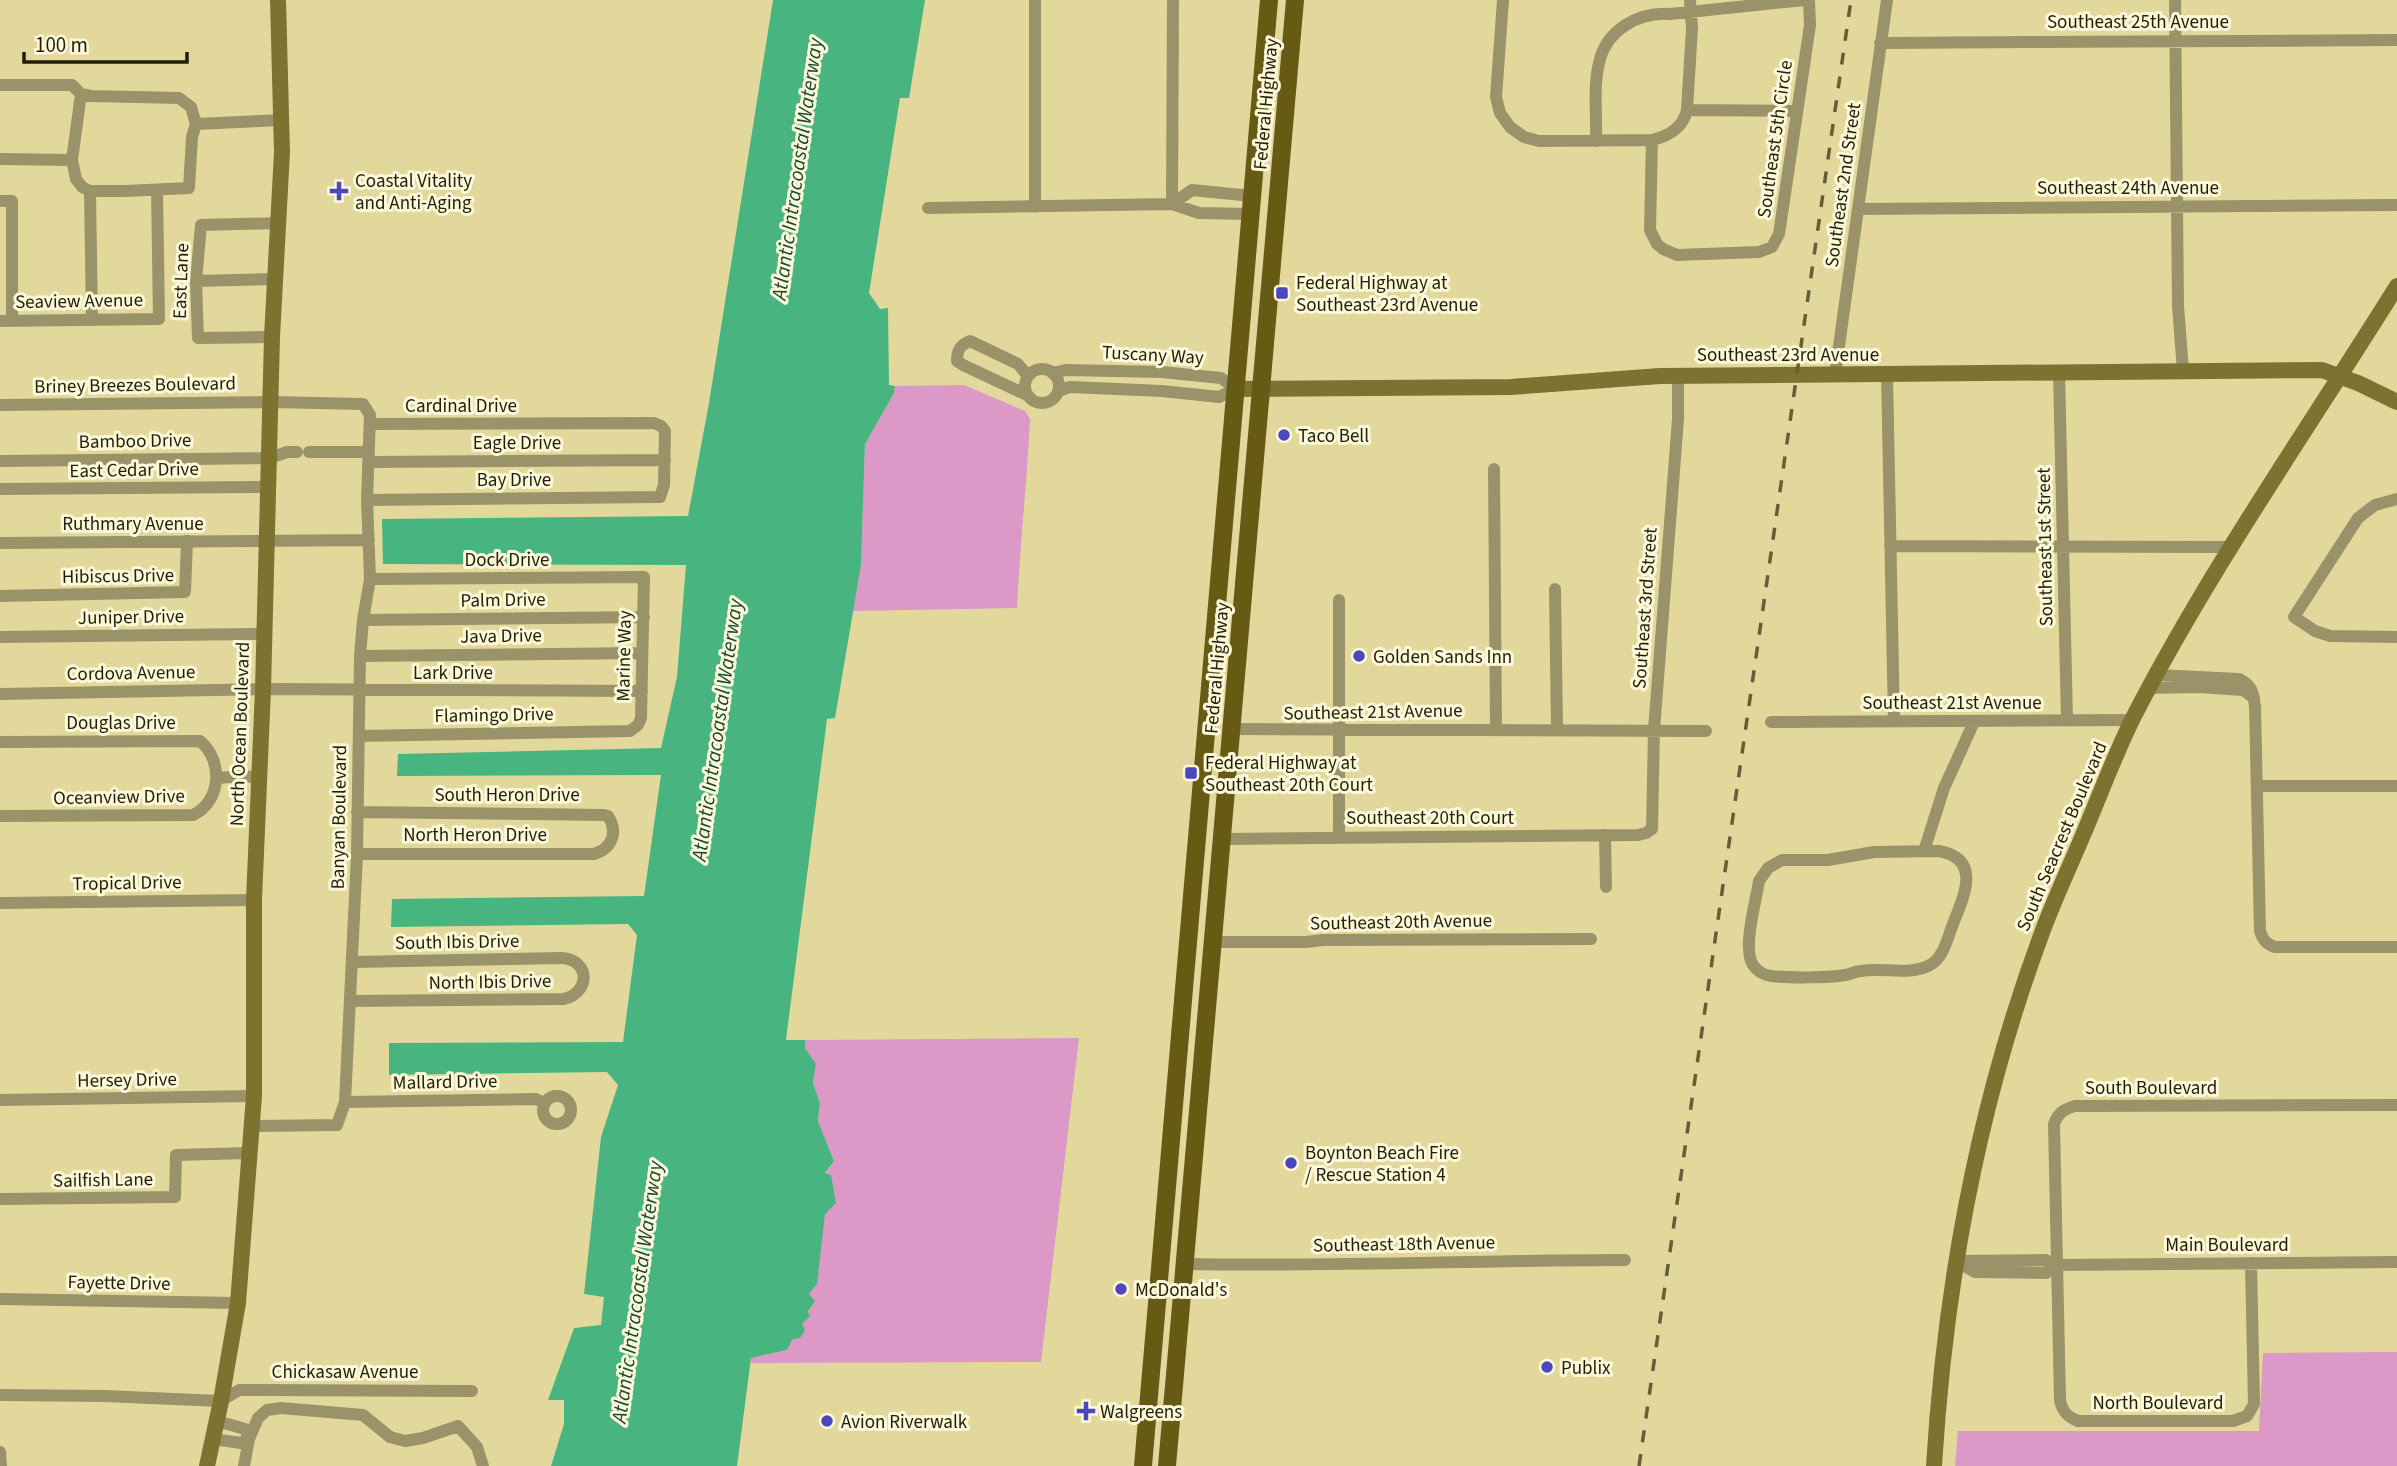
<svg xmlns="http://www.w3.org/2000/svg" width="2397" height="1466" font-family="'Source Sans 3',sans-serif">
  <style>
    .green { fill: #dc98c6 }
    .water { fill: #48b580 }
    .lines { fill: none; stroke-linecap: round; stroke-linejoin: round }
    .street { stroke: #9a936a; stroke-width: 12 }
    .secondary { stroke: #7e7230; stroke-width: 16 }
    .primary { stroke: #665a15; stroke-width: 18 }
    .rail { stroke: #645e39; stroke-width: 3.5; stroke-dasharray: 12 12; stroke-linecap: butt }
    .poi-dot { fill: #4c47be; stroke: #fdf8da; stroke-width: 2.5 }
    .labels { text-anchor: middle; stroke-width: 6; stroke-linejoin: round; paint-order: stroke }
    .street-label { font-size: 19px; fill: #221e05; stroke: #fdf8da }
    .poi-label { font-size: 19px; fill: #221e05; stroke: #fdf8da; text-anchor: start }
    .water-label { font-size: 21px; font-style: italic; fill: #17442e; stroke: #fdf8da }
  </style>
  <rect width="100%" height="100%" fill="#e3d89b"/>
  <path class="green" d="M964,385L1025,411L1030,419C1027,482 1020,545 1017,608L853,611L861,565L865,443L894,393L895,386Z
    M1079,1038L1041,1362L751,1363V1358L787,1350L815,1301L809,1294L825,1214V1174L834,1161L818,1121L820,1103L813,1083L816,1064L805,1048V1040Z
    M2397,1352V1466H1955L1958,1431H2259L2263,1353Z"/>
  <path class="water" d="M773,0H925L909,98H900L869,293L880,309L888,308L889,385L895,386L894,393L865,444L861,565L835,718L827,719L786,1040H805V1048L816,1064L813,1083L820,1103L818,1121L834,1161L825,1173L831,1175L836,1203L825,1214L817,1284L809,1294L815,1301L808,1312L810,1316L802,1324L805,1330L800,1338L793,1339L787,1350L751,1358L737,1466H551L564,1424V1400H548L574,1328L601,1325L604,1297L584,1294L601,1137L618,1085L607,1072L389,1075V1043L623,1042L637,935L628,924L391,927L392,899L644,896L661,775L397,776L398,754L661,748L677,677L686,565L383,564L382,519L688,516L709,403Z"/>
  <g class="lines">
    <path class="street" d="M1035,0V207
      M1503,0L1496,97L1500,113L1510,127L1524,137L1539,141L1652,140C1669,136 1683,128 1687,110L1692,28L1690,0
      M2175,0L2178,306L2183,371
      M1880,43L2397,40
      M0,85H72L81,94L91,96L179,98L191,107L196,124L192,137L189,188L125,191H90L82,187L76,179L72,160L81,94
      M1687,110L1797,111
      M196,124L281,120
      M1652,140L1650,230L1657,244L1663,249L1677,255L1759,252L1772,247L1779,234L1810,25L1809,0
      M1596,141C1597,116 1593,87 1599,63C1606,30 1638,12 1670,14L1805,0
      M0,159L72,160
      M90,191L92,320
      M0,201H12V320
      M1172,204L1173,0
      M1172,204L1192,190L1252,196
      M928,208L1172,204L1199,213L1250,214
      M1859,209L2397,205
      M196,281L276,279
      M0,321L159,319L157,190
      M272,337L198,338L196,281L201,225L280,223
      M1025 386a17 17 0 1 1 34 0a17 17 0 1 1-34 0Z
      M1052,373L1066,370L1162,372L1221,378L1236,389L1219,397L1162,391L1070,387L1058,391
      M2059,373L2067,720
      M1887,374L1894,721
      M1835,375L1887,0
      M1027,395L963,365L957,361C957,350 960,345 970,341L1018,364L1028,376
      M0,405L271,402L363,404L370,415L367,500L370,579L363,620L360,656L357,854L345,1102L337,1125L252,1126
      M309,452H369
      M0,461L270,458L287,452H297
      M369,462L665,460
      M1494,469L1496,729
      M0,489L268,487
      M2397,499L2375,505L2358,518L2294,617L2315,631L2330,636L2397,637
      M367,500L660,497L664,485L665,431L661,426L654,423L370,424
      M0,543L369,540
      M1890,546L2231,547
      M1555,589L1557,729
      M0,596L185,592L187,541
      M1339,600V837
      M363,620L644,617
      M0,637L263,634
      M360,656L642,653
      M2156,675L2239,679C2252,685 2253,692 2255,706L2260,931C2263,940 2266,944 2275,947H2397
      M2149,688L2198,687L2243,690L2254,698
      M0,694L263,689L642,691
      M1771,722L2132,720
      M1232,729L1706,731
      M359,736L630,731L638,725L641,718L644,577L370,579
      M0,742L200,741C224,761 221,802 193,815L0,816
      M217,778L244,776L259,778
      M2257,786H2397
      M1605,835L1606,887
      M1222,839L1638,835L1646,833L1652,829L1654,730L1678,419V376
      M1924,851L1944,788L1974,722
      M1939,851C1983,859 1963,898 1953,924C1947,939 1944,957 1930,965C1910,976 1882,967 1861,971C1856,971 1851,974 1845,975C1828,978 1789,978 1771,976C1764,975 1757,971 1753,965C1742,948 1756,902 1759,881L1768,868L1782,860H1828L1874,852Z
      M357,854H594C613,848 618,832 608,816L604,815L357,812
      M0,903L254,900
      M1213,942H1306L1323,940L1591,939
      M351,1001L564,999C591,992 590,960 562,958L353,962
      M543 1110a14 14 0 1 1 28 0a14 14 0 1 1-28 0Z
      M0,1100L254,1096
      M345,1102L536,1099L544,1103
      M0,1199L175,1197L176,1155L248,1153
      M1956,1261L2046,1260L2056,1265L2397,1262
      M1957,1262L1975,1272L2046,1273L2056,1265
      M2251,1263L2254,1404L2247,1416L2233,1421H2078C2067,1417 2062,1411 2060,1400L2054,1124C2058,1113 2064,1109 2075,1106L2397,1105
      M1185,1264C1332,1267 1478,1260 1625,1260
      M0,1299L238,1303
      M0,1395L104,1396L221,1401L239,1390L472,1391
      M213,1439L241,1443L249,1439L245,1429L217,1421
      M0,1452L1,1466
      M244,1466L249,1439L258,1418L267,1410L281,1408L363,1415L390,1437L405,1441L423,1438L458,1426L477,1447L483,1466"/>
    <path class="secondary" d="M1236,389L1511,387L1660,376L2322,370L2358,383L2397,402
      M207,1466L221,1401L238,1303L254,1096V900L263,689L272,337L282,152L278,0
      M1934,1466C1945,1284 1979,1101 2043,930C2055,898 2070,866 2083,835C2100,795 2115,754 2134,716C2211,567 2308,429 2397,286"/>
    <path class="primary" d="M1143,1466L1269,0
      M1167,1466L1295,0"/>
    <path class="rail" d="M1639,1466L1851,0"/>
  </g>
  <g class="poi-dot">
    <path d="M335.5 180.5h7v7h7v7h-7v7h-7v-7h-7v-7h7z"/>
    <rect x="1275" y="286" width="14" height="14" rx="3.5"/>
    <circle cx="1284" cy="435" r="7"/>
    <circle cx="1359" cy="656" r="7"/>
    <rect x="1184" y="766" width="14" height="14" rx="3.5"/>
    <circle cx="1291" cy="1163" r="7"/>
    <circle cx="1121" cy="1289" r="7"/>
    <circle cx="1547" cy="1367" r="7"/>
    <path d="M1082.5 1400.5h7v7h7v7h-7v7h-7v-7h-7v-7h7z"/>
    <circle cx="827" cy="1421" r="7"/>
  </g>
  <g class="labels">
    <g class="street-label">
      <text x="2138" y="28">Southeast 25th Avenue</text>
      <text transform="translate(1265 104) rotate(-85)" y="7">Federal Highway</text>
      <text transform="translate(1774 139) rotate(-82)" y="7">Southeast 5th Circle</text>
      <text transform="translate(1842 185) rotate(-82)" y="7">Southeast 2nd Street</text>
      <text x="2128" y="194">Southeast 24th Avenue</text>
      <text transform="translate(180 281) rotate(-88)" y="7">East Lane</text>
      <text transform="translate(79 300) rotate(-1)" y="7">Seaview Avenue</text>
      <text transform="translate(1153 354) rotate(3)" y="7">Tuscany Way</text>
      <text x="1788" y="361">Southeast 23rd Avenue</text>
      <text transform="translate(135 384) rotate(-1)" y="7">Briney Breezes Boulevard</text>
      <text x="461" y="412">Cardinal Drive</text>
      <text transform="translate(135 440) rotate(-1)" y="7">Bamboo Drive</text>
      <text x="517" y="449">Eagle Drive</text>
      <text transform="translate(134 469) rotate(-1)" y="7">East Cedar Drive</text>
      <text x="514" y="486">Bay Drive</text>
      <text x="133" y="530">Ruthmary Avenue</text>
      <text transform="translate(2044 547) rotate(-91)" y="7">Southeast 1st Street</text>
      <text x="507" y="566">Dock Drive</text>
      <text transform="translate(118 575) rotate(-1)" y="7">Hibiscus Drive</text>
      <text transform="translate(503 599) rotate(-1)" y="7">Palm Drive</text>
      <text transform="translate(1644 608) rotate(-86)" y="7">Southeast 3rd Street</text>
      <text transform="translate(131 616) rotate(-1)" y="7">Juniper Drive</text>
      <text transform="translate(501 635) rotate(-1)" y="7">Java Drive</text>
      <text transform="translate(623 656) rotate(-89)" y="7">Marine Way</text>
      <text transform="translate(1216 668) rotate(-85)" y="7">Federal Highway</text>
      <text transform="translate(131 672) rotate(-1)" y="7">Cordova Avenue</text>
      <text x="453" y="679">Lark Drive</text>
      <text x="1952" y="709">Southeast 21st Avenue</text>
      <text transform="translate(1373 711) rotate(-1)" y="7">Southeast 21st Avenue</text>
      <text transform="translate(494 714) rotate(-1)" y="7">Flamingo Drive</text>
      <text x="121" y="729">Douglas Drive</text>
      <text transform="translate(239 734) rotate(-88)" y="7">North Ocean Boulevard</text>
      <text x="507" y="801">South Heron Drive</text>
      <text transform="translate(119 796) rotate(-1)" y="7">Oceanview Drive</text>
      <text transform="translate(338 817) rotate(-89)" y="7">Banyan Boulevard</text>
      <text x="1430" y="824">Southeast 20th Court</text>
      <text x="475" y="841">North Heron Drive</text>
      <text transform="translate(2061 836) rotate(-67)" y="7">South Seacrest Boulevard</text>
      <text transform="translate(127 882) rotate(-1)" y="7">Tropical Drive</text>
      <text transform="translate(1401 921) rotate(-1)" y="7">Southeast 20th Avenue</text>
      <text transform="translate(457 941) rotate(-1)" y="7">South Ibis Drive</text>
      <text transform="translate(490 981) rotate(-1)" y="7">North Ibis Drive</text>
      <text transform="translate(127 1079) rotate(-1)" y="7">Hersey Drive</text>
      <text transform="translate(445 1081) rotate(-1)" y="7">Mallard Drive</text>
      <text x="2151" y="1094">South Boulevard</text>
      <text transform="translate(103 1179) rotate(-1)" y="7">Sailfish Lane</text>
      <text transform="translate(1404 1243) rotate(-1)" y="7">Southeast 18th Avenue</text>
      <text x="2227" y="1251">Main Boulevard</text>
      <text transform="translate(119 1282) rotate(1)" y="7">Fayette Drive</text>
      <text x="345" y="1378">Chickasaw Avenue</text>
      <text x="2158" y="1409">North Boulevard</text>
    </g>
    <g class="poi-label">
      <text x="355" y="187">Coastal Vitality<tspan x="355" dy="22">and Anti-Aging</tspan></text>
      <text x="1296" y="289">Federal Highway at<tspan x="1296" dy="22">Southeast 23rd Avenue</tspan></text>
      <text x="1298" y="442">Taco Bell</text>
      <text x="1373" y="663">Golden Sands Inn</text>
      <text x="1205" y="769">Federal Highway at<tspan x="1205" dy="22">Southeast 20th Court</tspan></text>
      <text x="1305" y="1159">Boynton Beach Fire<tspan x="1305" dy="22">/ Rescue Station 4</tspan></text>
      <text x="1135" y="1296">McDonald's</text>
      <text x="1561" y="1374">Publix</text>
      <text x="1100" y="1418">Walgreens</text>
      <text x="841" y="1428">Avion Riverwalk</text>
    </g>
    <g class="water-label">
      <text transform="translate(797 169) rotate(-82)" y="7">Atlantic Intracoastal Waterway</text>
      <text transform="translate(717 730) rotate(-82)" y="7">Atlantic Intracoastal Waterway</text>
      <text transform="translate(637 1292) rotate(-82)" y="7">Atlantic Intracoastal Waterway</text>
    </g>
  </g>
  <path d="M24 52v10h163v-10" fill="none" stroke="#221e05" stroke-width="3.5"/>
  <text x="35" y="52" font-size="21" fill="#221e05" stroke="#fdf8da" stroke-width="5" paint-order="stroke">100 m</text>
</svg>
